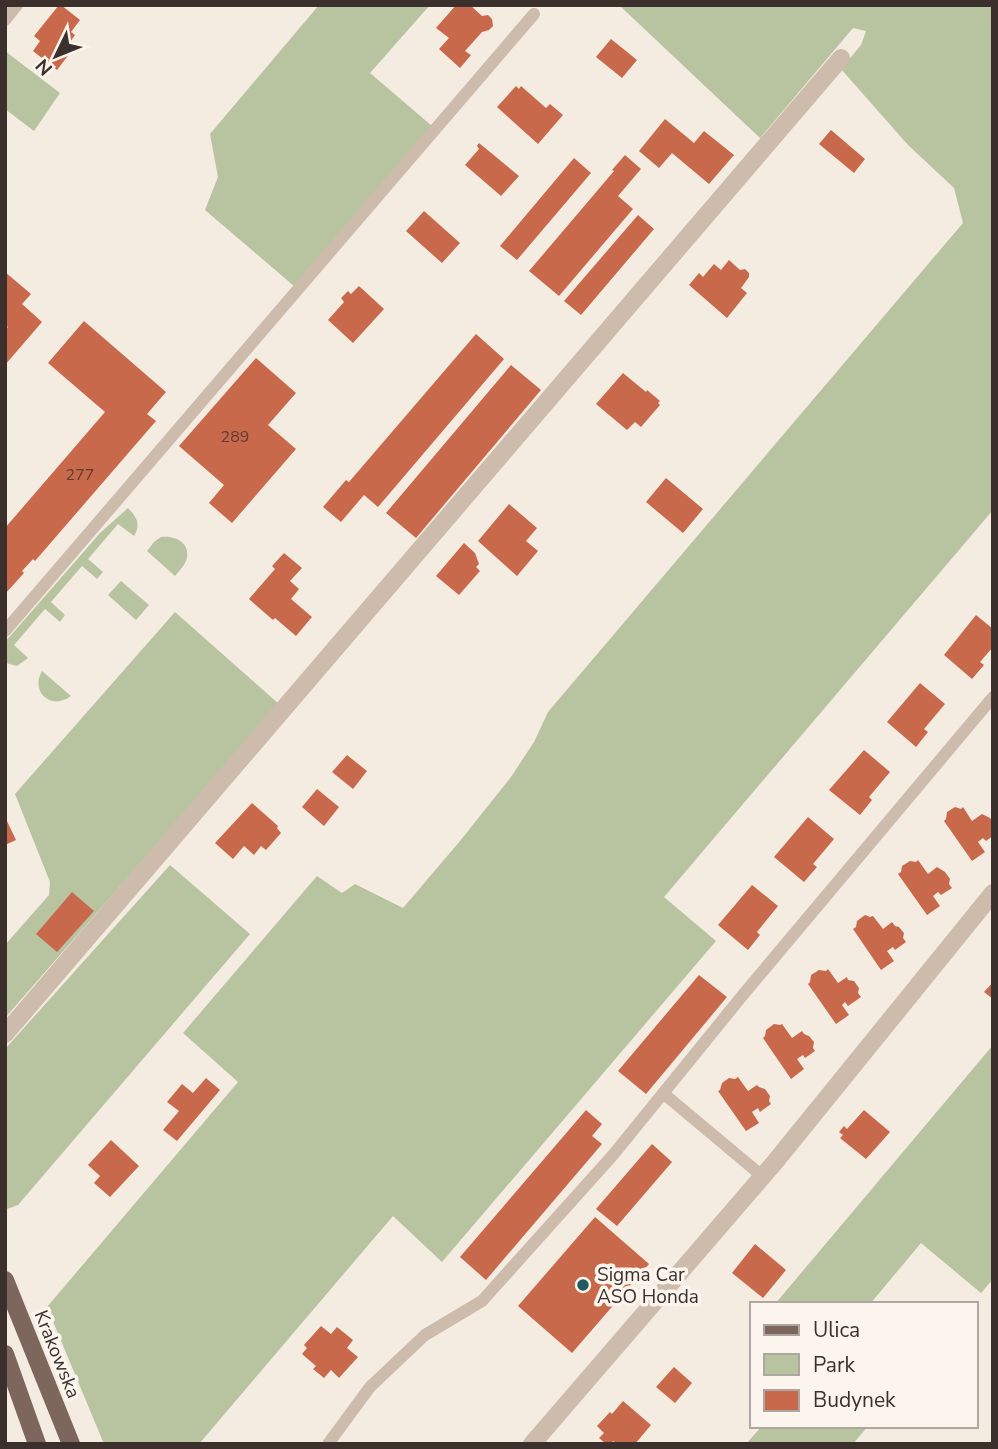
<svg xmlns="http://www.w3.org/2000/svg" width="998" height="1449" font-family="'Nunito Sans',sans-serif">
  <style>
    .green { fill: #b8c4a0 }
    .building { fill: #c8694b }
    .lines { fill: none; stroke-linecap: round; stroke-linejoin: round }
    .service { stroke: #cdbbac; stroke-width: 12 }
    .minor { stroke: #cdbbac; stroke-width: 18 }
    .primary { stroke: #7d675c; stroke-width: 18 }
    .poi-dot { fill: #1f5a5e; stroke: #fbf5ee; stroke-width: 2.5 }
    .labels { text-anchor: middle; stroke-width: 7; stroke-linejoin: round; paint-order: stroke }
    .number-label { font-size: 16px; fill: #5e3e33 }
    .poi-label { font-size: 19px; fill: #3b302b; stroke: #fbf5ee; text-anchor: start }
    .street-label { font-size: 19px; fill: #3b302b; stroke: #fbf5ee }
  </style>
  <rect width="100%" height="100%" fill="#f4ebe1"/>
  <path class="green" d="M319,5H430L370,73L432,126L294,286L205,210L218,177L210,134Z
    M619,5H993V510L664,897L716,941L442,1262L393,1216L199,1444H104L47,1307L238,1082L183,1033L317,876L342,893L355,884L403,908L460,841L511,777L534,742L548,712L963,223L954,188L908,145L841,69L861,45L866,31L853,28L760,138Z
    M5,51L60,93L34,131L5,109Z
    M128,508C137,517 141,525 134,536L118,524L88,559L103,572L97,579L82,566L51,602L65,615L60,622L45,609L14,645L28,658L17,666L6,663L5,642L100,533Z
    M161,537C176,535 192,544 186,561C184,566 179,571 175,576L147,551L154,542Z
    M121,581L149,605L136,620L108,595Z
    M175,612L279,704L5,1018V945L49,895L50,882L15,794Z
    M42,671L71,696C51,711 30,692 42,671Z
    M170,865L250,934L18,1205L7,1209L5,1204V1049Z
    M993,1045V1279L981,1293L921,1243L870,1304H775Z
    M762,1426H868L853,1444H746Z"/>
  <path class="building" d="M59,5H61L80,20L71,32L75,35L68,45L73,49L57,70L33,51L40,41L34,36Z
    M456,5H470L482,16L488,15L492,19L493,26L489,30L482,32L465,51L471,55L460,68L439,49L449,38L436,28Z
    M611,39L637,60L622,78L596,57Z
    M516,86L519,89L521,86L546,108L550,104L563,115L538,144L497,107Z
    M665,119L694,143L704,131L734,155L709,184L672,153L659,168L639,151Z
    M831,130L865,159L854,173L819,144Z
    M479,143L519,176L501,196L465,165L479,149L477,146Z
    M625,155L641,169L618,196L633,209L559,296L529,271L614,171L612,170Z
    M574,158L591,173L517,260L500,246Z
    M424,211L460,243L442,263L406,231Z
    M638,215L654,229L581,315L564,301Z
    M729,260L740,270L745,269L749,273V277L741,288L747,293L727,318L689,285L699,273L703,277L714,264L721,270Z
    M5,272L31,294L22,304L42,322L5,365V330L8,327L5,325Z
    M359,286L384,309L353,343L328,320L344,302L341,298L348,291L351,294Z
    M84,321L166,392L147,414L156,421L35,561L33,559L22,571L24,573L5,594V528L105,412L48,363Z
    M476,334L504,359L378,507L364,495L341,522L323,507L346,480L349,482Z
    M256,358L296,393L268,425L296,449L232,523L209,503L224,485L179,446Z
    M511,365L541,390L416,538L386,513Z
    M623,373L646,392L647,390L660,401L658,403L660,405L641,427L635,422L627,430L596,404Z
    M666,478L703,509L683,533L646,502Z
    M509,504L537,528L526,541L538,551L517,576L478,541Z
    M464,543L475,553L479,564L476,567L480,571L459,595L436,576Z
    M284,553L302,568L290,581L299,589L291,599L312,617L296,636L275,618L273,620L249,599L275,569L272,566Z
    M976,615L993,629V647L980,662L984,665L972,679L944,655Z
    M920,683L945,704L924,729L928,732L916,747L887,722Z
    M864,750L890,772L869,797L872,800L860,815L829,790Z
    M347,755L367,771L353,789L332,772Z
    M317,789L339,807L324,826L302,807Z
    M252,803L278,826L277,828L281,833L266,850L261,846L254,855L244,846L233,859L215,843Z
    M955,807L961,809L963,807L972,821L982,814L990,818L993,822V836L986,841L983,838L978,842L985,852L972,861L944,821L946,819L947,812Z
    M5,817L16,840L5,845Z
    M808,817L834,839L813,864L817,867L804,882L774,857Z
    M918,860L928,874L937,867L945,872L950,879L949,884L952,888L941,895L938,892L933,896L940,906L927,915L898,874L901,872L902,866L910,861L916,862Z
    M752,885L778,906L757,932L760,935L748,950L718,925Z
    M72,892L94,911L57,952L36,934Z
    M865,915L870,917L873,916L883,929L892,922L895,926L899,927L904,933L903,938L906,942L895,950L893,947L887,951L894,961L881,970L853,929L856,927L857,921Z
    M828,969L838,983L847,977L848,980L854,981L859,988L858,993L861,997L848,1006L845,1002L842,1005L849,1015L836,1024L808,984L810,982L811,975L819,970L826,971Z
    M699,975L727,997L646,1094L618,1071Z
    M993,982V999L984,992Z
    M774,1024L780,1025L782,1024L792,1038L802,1031L804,1034L809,1036L814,1042L813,1048L815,1051L805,1058L803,1055L797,1059L804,1069L791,1079L763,1038L765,1036L766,1030Z
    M738,1077L748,1091L757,1085L759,1087L765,1089L770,1096L769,1101L771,1104L760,1112L758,1108L752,1112L759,1123L746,1131L718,1091L720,1090L722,1083L729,1078L735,1079Z
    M206,1078L220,1090L177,1141L163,1130L179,1111L167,1102L182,1084L193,1093Z
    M586,1110L602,1124L592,1136L602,1144L486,1280L460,1257Z
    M864,1110L890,1132L866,1159L840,1138L843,1135L839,1132L844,1126L847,1129Z
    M111,1140L139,1166L110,1197L94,1183L100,1176L88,1165Z
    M652,1144L672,1162L617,1226L596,1209Z
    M595,1217L649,1264L572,1353L518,1306Z
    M755,1244L786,1270L763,1298L732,1273Z
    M321,1326L331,1334L337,1327L353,1340L347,1348L358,1357L339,1378L331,1370L324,1378L313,1369L316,1366L302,1354L307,1348L304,1345Z
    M674,1367L692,1383L675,1403L656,1387Z
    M623,1401L651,1425L635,1444H617L613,1441L611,1444H606L599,1438L604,1433L597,1426L610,1412L612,1414Z"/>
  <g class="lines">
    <path class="service" d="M5,20L17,5
      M5,631L534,14
      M663,1093L762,1176
      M328,1444L370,1387L425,1335L482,1301L613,1155L742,996L993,697"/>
    <path class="minor" d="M5,1034L841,58
      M532,1444L775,1162L993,893"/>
    <path class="primary" d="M5,1280L71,1444
      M5,1354L37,1444"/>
  </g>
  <circle class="poi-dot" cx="583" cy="1285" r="7"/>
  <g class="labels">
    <g class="number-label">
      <text x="235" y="442">289</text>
      <text x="80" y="480">277</text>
    </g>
    <g class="poi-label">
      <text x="597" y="1281">Sigma Car<tspan x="597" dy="22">ASO Honda</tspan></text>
    </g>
    <g class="street-label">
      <text transform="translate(58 1354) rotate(68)" y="7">Krakowska</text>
    </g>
  </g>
  <rect width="998" height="1449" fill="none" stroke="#3b302b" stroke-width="14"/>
  <rect x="750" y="1302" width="228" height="126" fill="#fbf5ee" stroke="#aea6a0" stroke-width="2"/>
  <rect x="764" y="1325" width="35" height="10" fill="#7d675c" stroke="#aea6a0" stroke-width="2"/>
  <text x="813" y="1337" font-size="21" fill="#3b302b">Ulica</text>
  <rect x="764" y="1354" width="35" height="21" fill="#b8c4a0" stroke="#aea6a0" stroke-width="2"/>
  <text x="813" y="1372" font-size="21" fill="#3b302b">Park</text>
  <rect x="764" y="1390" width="35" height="21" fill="#c8694b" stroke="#aea6a0" stroke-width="2"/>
  <text x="813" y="1407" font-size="21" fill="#3b302b">Budynek</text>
  <g transform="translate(56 56) rotate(227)" stroke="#fbf5ee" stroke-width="5" paint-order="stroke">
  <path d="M0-5L12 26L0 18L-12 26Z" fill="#3b302b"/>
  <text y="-10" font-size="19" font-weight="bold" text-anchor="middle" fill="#3b302b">N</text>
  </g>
</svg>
